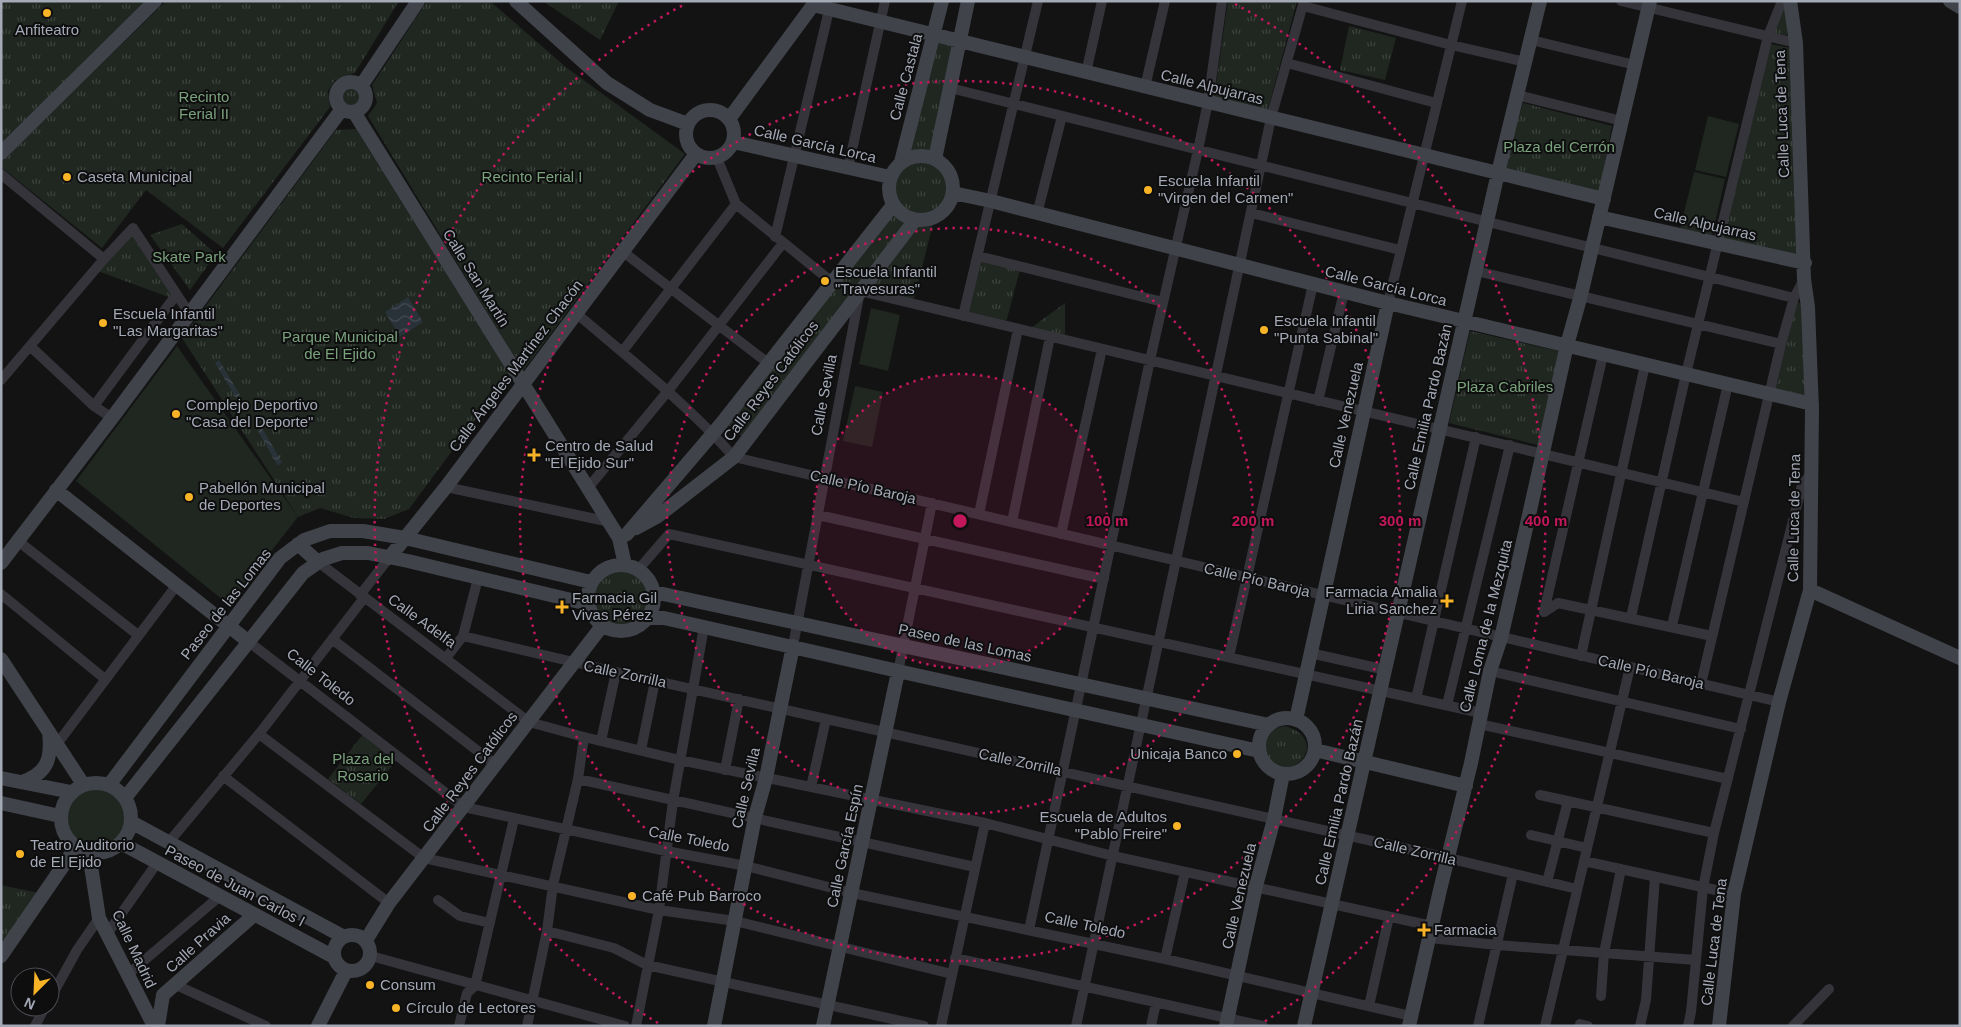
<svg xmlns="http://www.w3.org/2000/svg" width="1961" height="1027" font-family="Arial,sans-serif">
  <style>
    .green { fill: #1f2720 }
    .park { fill: url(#park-tufts) }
    .water { fill: url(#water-waves) }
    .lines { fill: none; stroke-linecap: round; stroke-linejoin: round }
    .street { stroke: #34343a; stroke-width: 10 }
    .secondary { stroke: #41434a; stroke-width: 14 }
    .ring { fill: none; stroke: #c2185b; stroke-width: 2.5; stroke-dasharray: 2.5 5 }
    .poi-dot { fill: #f9b326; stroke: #0e0e0f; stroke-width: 2 }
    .labels { text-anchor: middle; stroke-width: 4; stroke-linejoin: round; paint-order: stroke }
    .poi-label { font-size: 15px; fill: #a4a9b6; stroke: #0e0e0f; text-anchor: start }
    .street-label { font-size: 15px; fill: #a4a9b6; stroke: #0e0e0f }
    .park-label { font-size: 15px; fill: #7aa27c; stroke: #0e0e0f }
    .centre { fill: #c2185b; stroke: #0e0e0f; stroke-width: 2.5 }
    .ring-label { font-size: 15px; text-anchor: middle; font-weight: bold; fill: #c2185b; stroke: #0e0e0f; stroke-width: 4; stroke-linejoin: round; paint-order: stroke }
  </style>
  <defs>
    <pattern id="park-tufts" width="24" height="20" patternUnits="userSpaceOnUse" patternTransform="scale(1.25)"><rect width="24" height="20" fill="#1f2720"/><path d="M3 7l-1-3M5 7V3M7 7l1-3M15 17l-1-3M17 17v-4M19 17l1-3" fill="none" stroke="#3d443e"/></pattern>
    <pattern id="water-waves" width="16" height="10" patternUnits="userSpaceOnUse" patternTransform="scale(1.25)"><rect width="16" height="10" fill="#293139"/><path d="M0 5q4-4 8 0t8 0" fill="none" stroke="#454c53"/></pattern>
  </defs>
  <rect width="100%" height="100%" fill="#131314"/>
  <path class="green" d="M1708,116L1739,124L1726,177L1695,170Z
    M1694,172L1725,179L1712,236L1680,229Z
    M871,308L900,315L888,371L859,364Z
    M177,346L298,517L229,605L76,481Z
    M855,386L883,392L872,447L843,441Z
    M65 818a31 31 0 1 1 62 0a31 31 0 1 1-62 0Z"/>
  <path class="park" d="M1,1H155L1,153Z
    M166,1H399L355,73L335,80L328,91L330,107L223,248L146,190L102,248L1,167V162Z
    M427,1H490L567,68L685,154L523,371L368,116L377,103L372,85Z
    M543,1H619L600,40Z
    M1228,1H1297L1267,113L1214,98Z
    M1787,1V35L1773,33Z
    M1349,26L1396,38L1385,80L1340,70Z
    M936,40L953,44L932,153L908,151Z
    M1770,44L1792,48L1800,258L1721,242Z
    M336 97a15 15 0 1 1 30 0a15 15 0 1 1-30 0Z
    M1523,103L1612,126L1599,192L1504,168Z
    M356,129L509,374L409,509L384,519L354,518L320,508L298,517L182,338L336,130Z
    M893 188a27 27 0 1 1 54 0a27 27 0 1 1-54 0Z
    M892,213L906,224L744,438L726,424Z
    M182,224L216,254L190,290L150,235Z
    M933,224L914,299L869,288L917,225Z
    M133,228L174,299L95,270Z
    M978,256L1021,266L1005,326L963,316Z
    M1796,302L1802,304L1806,398L1774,391Z
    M1065,303V340L1027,331Z
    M1470,331L1562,352L1538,445L1449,423Z
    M592 598a29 29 0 1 1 58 0a29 29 0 1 1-58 0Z
    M1285,726C1311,733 1315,755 1291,768C1286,767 1280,767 1275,764C1264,757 1262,737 1274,729C1277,727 1281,727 1285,726Z
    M363,734L397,760L361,804L328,779Z
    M1,885L43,894L10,943L1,938Z"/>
  <path class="water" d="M408,297L423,322L400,337L385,312Z
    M219,360L240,395L236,398L215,363Z
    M262,428L282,462L278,466L258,431Z"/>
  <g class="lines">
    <path class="street" d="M1621,1L1796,43
      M1303,6L1451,45L1525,62
      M1531,40L1635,65
      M1287,63L1436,103
      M1086,73L1102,1
      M1145,87L1165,1
      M950,88L1794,298
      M1517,95L1622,121
      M717,158L736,204L832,282
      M848,168L885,1
      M1,174L104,259
      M1251,213L1400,250
      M1037,214L1062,116
      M775,237L829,10
      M622,251L768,363
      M978,256L1163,302
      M1476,271L1781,344
      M1388,303L1462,1
      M576,313C630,359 687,404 734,457L1779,702
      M963,316L1038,1
      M30,346L94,406L112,418
      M622,352L736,204
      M1,380L104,259L133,228L189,313
      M1318,401L1344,292
      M94,406L176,295
      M446,487L610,522
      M588,488L668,391L783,243
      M979,514L1018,329
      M818,515L1104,579
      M1012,522L1050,337
      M1061,534L1102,349
      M18,541L138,635
      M318,562L529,722L584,737L680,760L985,823L1113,856L1432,926
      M638,570L669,534L1481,713
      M1,594L105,679
      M360,595L389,558
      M1544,612L1603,355
      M1544,612L1558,603L1712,636
      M1631,617L1686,374L1768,36L1782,1
      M1672,626L1728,384
      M463,636L616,672L1448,858L1577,889
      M332,639L496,765
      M249,642L464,807L666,851L746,866L852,893L1165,959L1411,1016
      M793,646L860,291L1744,502
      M1310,653L1386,670
      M1581,656L1645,365
      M1229,657L1313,284
      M446,658L463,636L478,578
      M1490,671L1741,729
      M898,672L932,503
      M1701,684L1781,344L1794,298L1804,279
      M1416,699L1476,437
      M1447,705L1510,445
      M1479,724L1728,779
      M259,734L424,858L659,910L735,921L952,974
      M601,741L616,672
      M57,744L176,586
      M641,750L655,681
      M725,770L739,699
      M223,776L389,903
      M578,779L975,867
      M811,787L826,719
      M1540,795L1714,833
      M1531,835L1587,848
      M169,842L259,734L364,598
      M1584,861L1734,894
      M1547,882L1568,801
      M438,900L460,916L490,923
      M1029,930L1150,360L1198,150L1208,102L1222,1
      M547,931L614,948L647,965L924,1026
      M107,934L157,863
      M1430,938L1497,945L1696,960
      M371,956L625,1026
      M955,958L1263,1026
      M1165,959L1185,872
      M127,975L220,896
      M176,985L266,1026
      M475,986L514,819
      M1601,996L1604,953L1621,869
      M50,999L77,950L99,918
      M1369,1006L1389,917
      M35,1026L45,1007
      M459,1026L467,993L475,986
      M527,1026L547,931L553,885L578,779L584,737
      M636,1026L659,910L673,801L704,627
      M941,1026L985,823
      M1076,1026L1271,118L1304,1
      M1151,1026L1156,1003
      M1478,1026L1513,874
      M1545,1026L1630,667
      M1580,1026V1024L1588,1026
      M1640,1026L1646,1000L1655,877
      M1688,1026L1691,1012L1703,888L1714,833L1802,485L1811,474
      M1793,1026L1829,989"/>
    <path class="secondary" d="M516,1L607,83L650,110L688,124
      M1950,1L1960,7
      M813,5L1604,199
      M336 97a15 15 0 1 1 30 0a15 15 0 1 1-30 0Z
      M361,86L418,1
      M686 134a24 24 0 1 1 48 0a24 24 0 1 1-48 0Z
      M354,112L619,538L625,565
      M729,119L816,1
      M733,142L890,177
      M1,153L155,1
      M889 188a32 32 0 1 1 64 0a32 32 0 1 1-64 0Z
      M935,159L968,1
      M901,162L942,1
      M953,193L991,201L1388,303L1812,404
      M1599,217L1805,263
      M56,490L249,642
      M636,528L658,516L734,457L915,220
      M619,538L627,534L721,424L893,205
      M298,544L318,562
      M389,558L446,487L696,154
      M1,563L112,418L342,109
      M588 598a33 33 0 1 1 66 0a33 33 0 1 1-66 0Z
      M1810,590L1960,658
      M654,592L1269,725
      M648,618H664C862,663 1061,708 1259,751
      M1,659L83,784
      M1259 746a28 28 0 1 1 56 0a28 28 0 1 1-56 0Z
      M1296,720L1388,303
      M1315,750L1466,786
      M1,778L71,792
      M22,782C48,773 52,758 49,732
      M61 818a35 35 0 1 1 70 0a35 35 0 1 1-70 0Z
      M109,785L280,558L304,540L330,531H363L405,538L591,582
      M125,798L303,573L323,559L342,553H368L408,561L588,604
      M1,803L60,816
      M131,822L344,937
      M121,843L334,957
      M89,853L99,918L154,1026
      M334 953a18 18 0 1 1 36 0a18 18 0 1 1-36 0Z
      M366,940L389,903L602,626
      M1,956L76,847
      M158,1026L163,995L254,915
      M318,1026L346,971
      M714,1026L755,817L766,778L793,646
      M823,1026L898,672
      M1226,1026L1256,886L1274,819L1283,774
      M1304,1026L1498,173L1540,1
      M1409,1026L1440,890L1471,763L1490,671L1501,638L1516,573L1567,345L1581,295L1650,1
      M1719,1026L1734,894L1779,702L1810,590L1812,410L1808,307L1804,279L1796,43L1790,1"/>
  </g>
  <circle cx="960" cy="521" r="147" fill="#c2185b" fill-opacity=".12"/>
  <g class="ring">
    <circle cx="960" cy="521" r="147"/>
    <circle cx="960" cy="521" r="293"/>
    <circle cx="960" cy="521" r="440"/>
    <path d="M658 1023A586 586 0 0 1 685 4M1235 4A586 586 0 0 1 1262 1023"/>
  </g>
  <g class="poi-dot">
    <circle cx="47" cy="13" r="5"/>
    <circle cx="67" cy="177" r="5"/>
    <circle cx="1148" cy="190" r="5"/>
    <circle cx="825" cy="281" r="5"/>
    <circle cx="103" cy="323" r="5"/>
    <circle cx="1264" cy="330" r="5"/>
    <circle cx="176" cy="414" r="5"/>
    <path d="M531.5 447.5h5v5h5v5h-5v5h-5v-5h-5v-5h5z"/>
    <circle cx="189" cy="497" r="5"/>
    <path d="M1444.5 593.5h5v5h5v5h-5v5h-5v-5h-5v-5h5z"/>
    <path d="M559.5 599.5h5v5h5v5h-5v5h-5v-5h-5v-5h5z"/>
    <circle cx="1237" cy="754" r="5"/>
    <circle cx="1177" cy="826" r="5"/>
    <circle cx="20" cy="854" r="5"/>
    <circle cx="632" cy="896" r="5"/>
    <path d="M1421.5 922.5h5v5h5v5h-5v5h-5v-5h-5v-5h5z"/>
    <circle cx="370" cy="985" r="5"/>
    <circle cx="396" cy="1008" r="5"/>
  </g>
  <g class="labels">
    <g class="poi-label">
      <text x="47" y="35" text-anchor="middle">Anfiteatro</text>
      <text x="77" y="182">Caseta Municipal</text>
      <text x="1158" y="186">Escuela Infantil<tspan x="1158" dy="17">"Virgen del Carmen"</tspan></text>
      <text x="835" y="277">Escuela Infantil<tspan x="835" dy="17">"Travesuras"</tspan></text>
      <text x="113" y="319">Escuela Infantil<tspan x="113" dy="17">"Las Margaritas"</tspan></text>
      <text x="1274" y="326">Escuela Infantil<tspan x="1274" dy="17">"Punta Sabinal"</tspan></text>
      <text x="186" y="410">Complejo Deportivo<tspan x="186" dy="17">"Casa del Deporte"</tspan></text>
      <text x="545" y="451">Centro de Salud<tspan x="545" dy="17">"El Ejido Sur"</tspan></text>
      <text x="199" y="493">Pabellón Municipal<tspan x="199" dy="17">de Deportes</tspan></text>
      <text x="1437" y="597" text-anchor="end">Farmacia Amalia<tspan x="1437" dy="17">Liria Sanchez</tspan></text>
      <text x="572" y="603">Farmacia Gil<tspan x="572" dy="17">Vivas Pérez</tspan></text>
      <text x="1227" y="759" text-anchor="end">Unicaja Banco</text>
      <text x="1167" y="822" text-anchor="end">Escuela de Adultos<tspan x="1167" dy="17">"Pablo Freire"</tspan></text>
      <text x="30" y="850">Teatro Auditorio<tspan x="30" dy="17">de El Ejido</tspan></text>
      <text x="642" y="901">Café Pub Barroco</text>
      <text x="1434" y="935">Farmacia</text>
      <text x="380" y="990">Consum</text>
      <text x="406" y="1013">Círculo de Lectores</text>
    </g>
    <g class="street-label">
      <text transform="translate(906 77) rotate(-75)" y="5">Calle Castala</text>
      <text transform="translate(1212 87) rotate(14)" y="5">Calle Alpujarras</text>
      <text transform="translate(1782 114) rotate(-92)" y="5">Calle Luca de Tena</text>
      <text transform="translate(815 144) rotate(13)" y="5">Calle García Lorca</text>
      <text transform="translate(1705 224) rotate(13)" y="5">Calle Alpujarras</text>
      <text transform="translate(476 278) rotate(58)" y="5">Calle San Martín</text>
      <text transform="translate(1386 286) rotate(14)" y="5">Calle García Lorca</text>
      <text transform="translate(516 366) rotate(-53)" y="5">Calle Ángeles Martínez Chacón</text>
      <text transform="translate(771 381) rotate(-53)" y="5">Calle Reyes Católicos</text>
      <text transform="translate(824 395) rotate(-79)" y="5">Calle Sevilla</text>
      <text transform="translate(1428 407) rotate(-77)" y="5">Calle Emilia Pardo Bazán</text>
      <text transform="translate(1346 415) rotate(-77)" y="5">Calle Venezuela</text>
      <text transform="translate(863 487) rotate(13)" y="5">Calle Pío Baroja</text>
      <text transform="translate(1794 518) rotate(-89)" y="5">Calle Luca de Tena</text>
      <text transform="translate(1257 580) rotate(13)" y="5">Calle Pío Baroja</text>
      <text transform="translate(226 604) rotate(-52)" y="5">Paseo de las Lomas</text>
      <text transform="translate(422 621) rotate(36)" y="5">Calle Adelfa</text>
      <text transform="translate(1486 626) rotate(-76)" y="5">Calle Loma de la Mezquita</text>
      <text transform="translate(965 643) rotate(12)" y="5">Paseo de las Lomas</text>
      <text transform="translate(1651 672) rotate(13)" y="5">Calle Pío Baroja</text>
      <text transform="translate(625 674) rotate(12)" y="5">Calle Zorrilla</text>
      <text transform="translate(321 677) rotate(38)" y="5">Calle Toledo</text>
      <text transform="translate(1020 762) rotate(12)" y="5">Calle Zorrilla</text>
      <text transform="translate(470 772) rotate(-53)" y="5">Calle Reyes Católicos</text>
      <text transform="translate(746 788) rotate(-77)" y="5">Calle Sevilla</text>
      <text transform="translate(1339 802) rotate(-77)" y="5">Calle Emilia Pardo Bazán</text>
      <text transform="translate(689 839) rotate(11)" y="5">Calle Toledo</text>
      <text transform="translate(845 846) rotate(-78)" y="5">Calle García Espín</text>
      <text transform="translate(1415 851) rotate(13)" y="5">Calle Zorrilla</text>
      <text transform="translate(235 886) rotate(28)" y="5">Paseo de Juan Carlos I</text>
      <text transform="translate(1239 896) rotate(-77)" y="5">Calle Venezuela</text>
      <text transform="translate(1085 925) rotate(12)" y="5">Calle Toledo</text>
      <text transform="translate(1714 942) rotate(-83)" y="5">Calle Luca de Tena</text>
      <text transform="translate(198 943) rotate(-42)" y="5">Calle Pravia</text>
      <text transform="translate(134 949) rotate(65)" y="5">Calle Madrid</text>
    </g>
    <g class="park-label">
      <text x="204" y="102">Recinto<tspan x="204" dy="17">Ferial II</tspan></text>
      <text x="1559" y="152">Plaza del Cerrón</text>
      <text x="532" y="182">Recinto Ferial I</text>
      <text x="189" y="262">Skate Park</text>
      <text x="340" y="342">Parque Municipal<tspan x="340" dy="17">de El Ejido</tspan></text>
      <text x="1505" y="392">Plaza Cabriles</text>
      <text x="363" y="764">Plaza del<tspan x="363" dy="17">Rosario</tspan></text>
    </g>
  </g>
  <circle cx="960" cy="521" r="8" class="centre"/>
  <g class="ring-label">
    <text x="1107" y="526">100 m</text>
    <text x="1253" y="526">200 m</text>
    <text x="1400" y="526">300 m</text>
    <text x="1546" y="526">400 m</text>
  </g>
  <rect width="1961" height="1027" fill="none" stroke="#a4a9b6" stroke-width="5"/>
  <g transform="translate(35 992) rotate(204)"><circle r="24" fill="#0e0e0f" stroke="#4a4c52"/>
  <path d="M0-4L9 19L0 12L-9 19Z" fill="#f9b326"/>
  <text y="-8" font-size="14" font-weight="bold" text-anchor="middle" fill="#a4a9b6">N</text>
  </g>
</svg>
